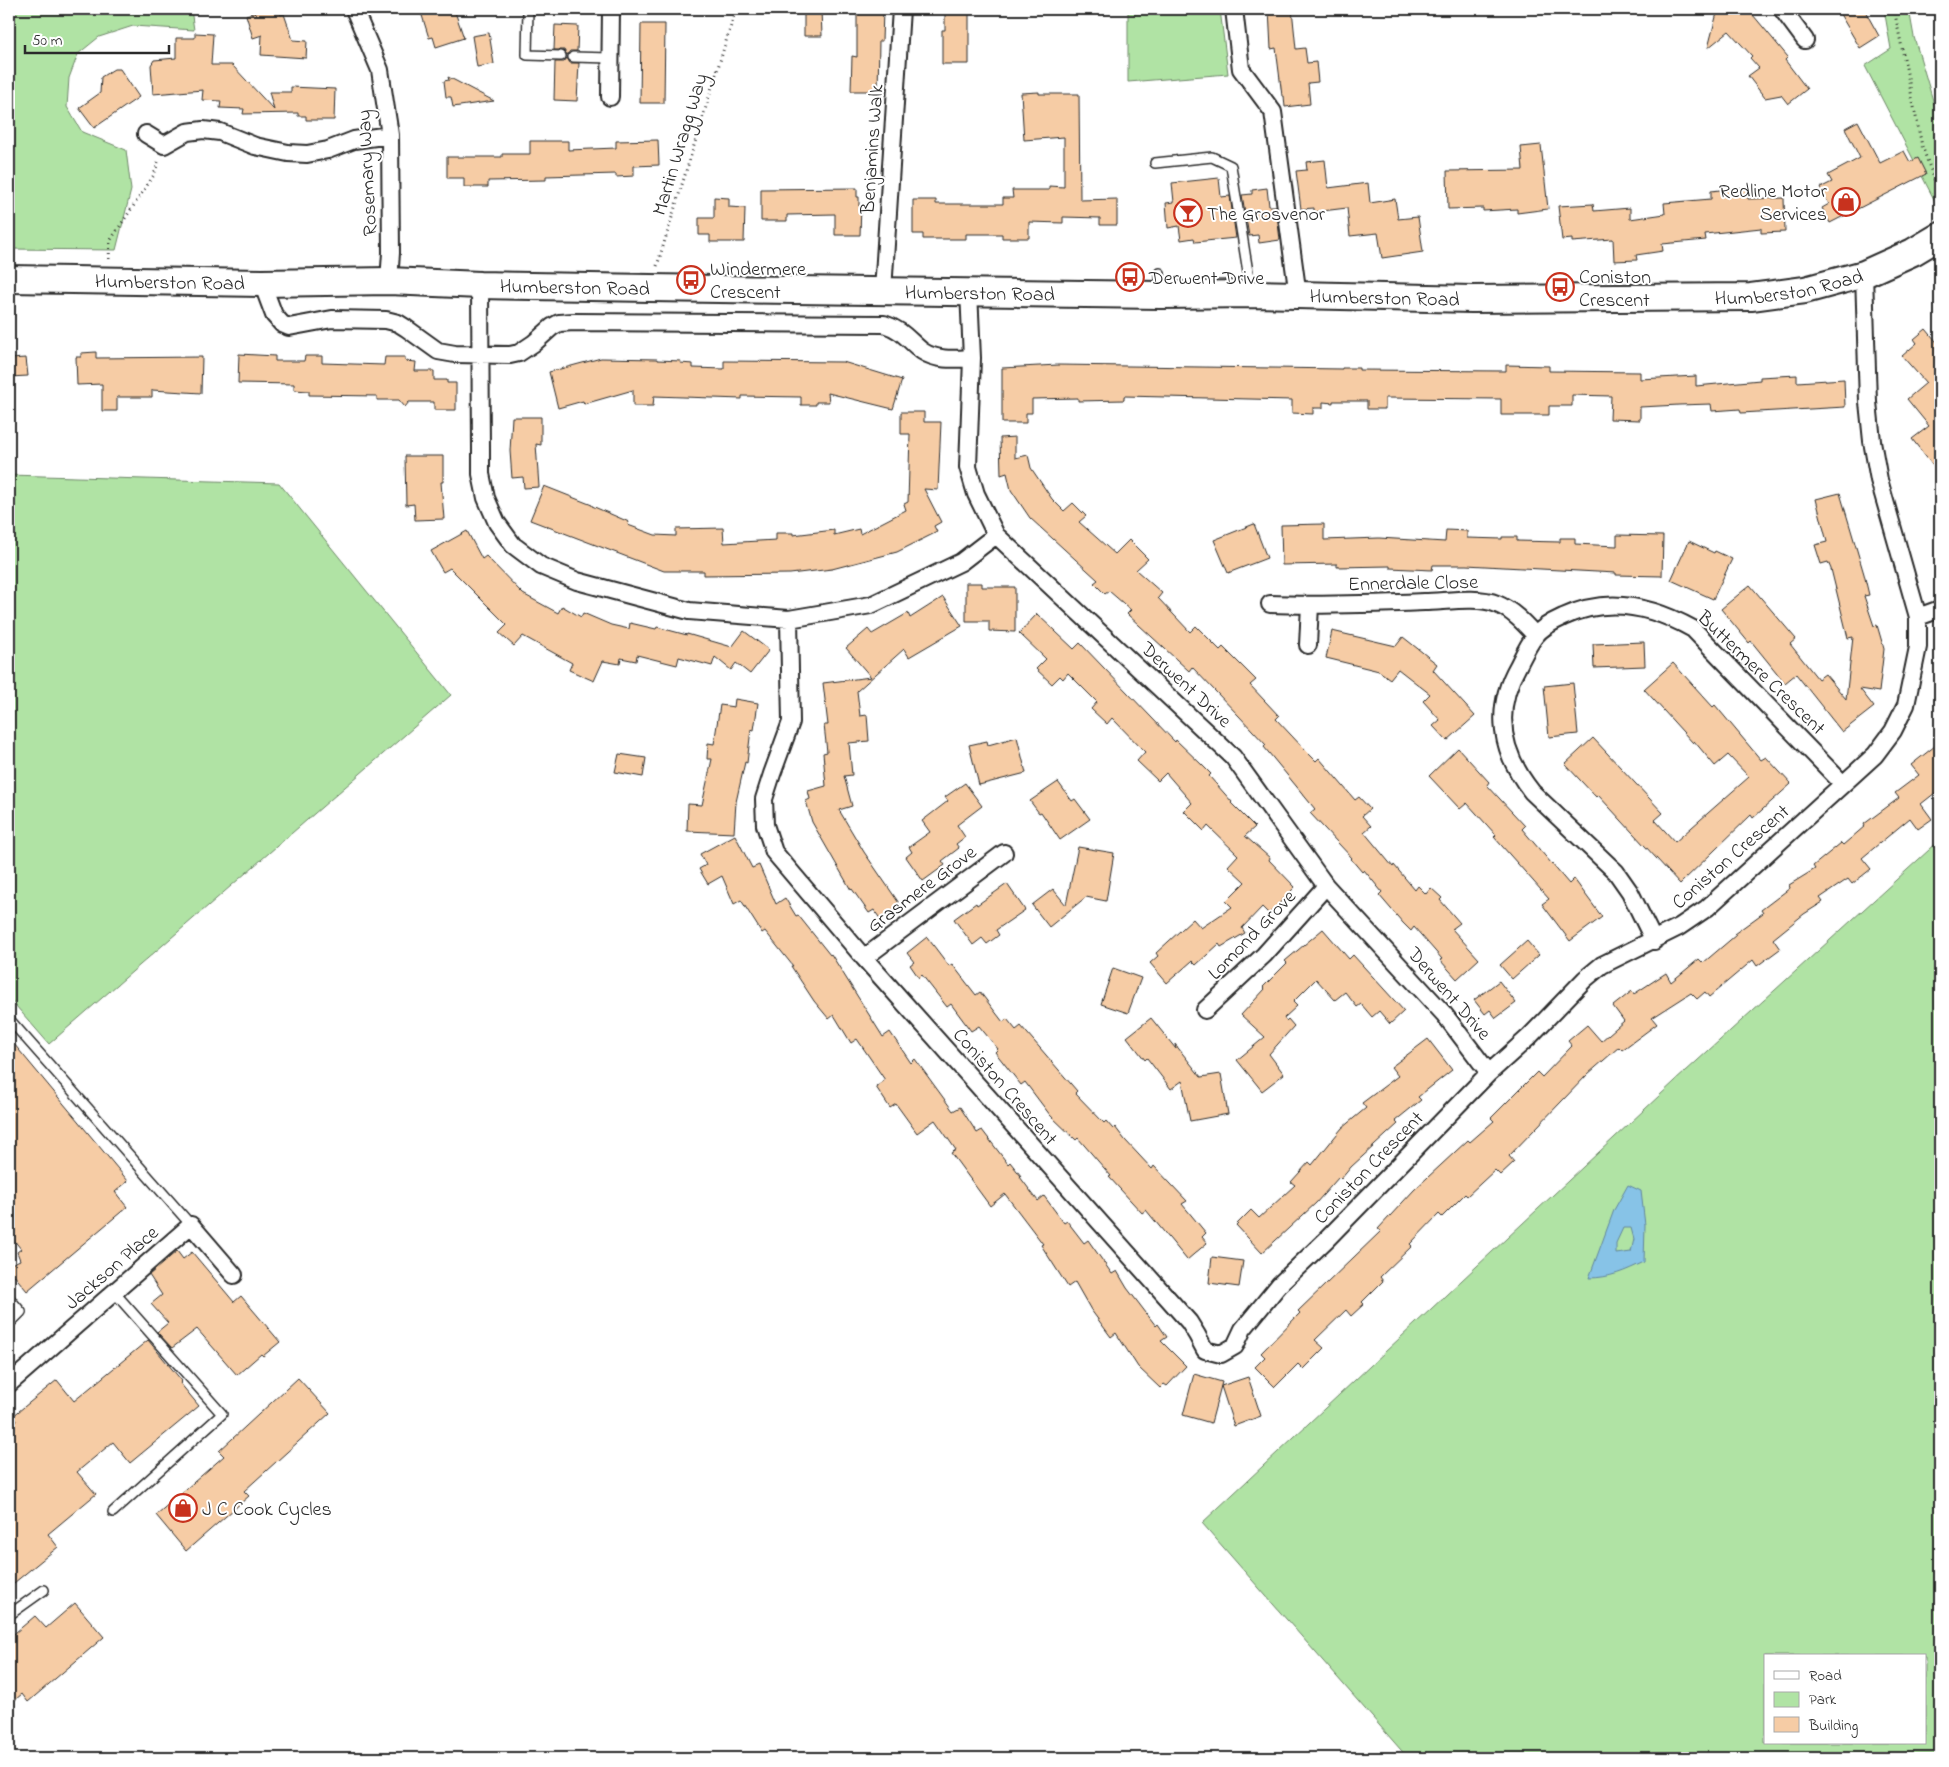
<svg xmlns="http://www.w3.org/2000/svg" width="1949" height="1767" font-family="'Indie Flower',sans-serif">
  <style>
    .green { fill: #b0e3a4; stroke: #6e8768; fill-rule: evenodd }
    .water { fill: #87c3e7; stroke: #62869c; fill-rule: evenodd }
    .building { fill: #f6cca5; stroke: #2b2b2b }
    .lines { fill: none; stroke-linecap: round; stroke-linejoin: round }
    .lane-casing { stroke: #2b2b2b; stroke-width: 12 }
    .street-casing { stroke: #2b2b2b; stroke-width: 20 }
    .primary-casing { stroke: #2b2b2b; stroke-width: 30 }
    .path { stroke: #2b2b2b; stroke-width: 3; stroke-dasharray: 1 4; stroke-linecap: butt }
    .lane { stroke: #fff; stroke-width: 9 }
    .street { stroke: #fff; stroke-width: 16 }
    .primary { stroke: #fff; stroke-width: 26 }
    .labels { text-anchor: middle; stroke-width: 4; stroke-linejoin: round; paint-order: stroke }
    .street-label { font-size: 20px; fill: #2b2b2b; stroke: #fff }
    .poi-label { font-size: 20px; fill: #2b2b2b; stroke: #fff; text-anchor: start }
  </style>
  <rect width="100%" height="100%" fill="#fff"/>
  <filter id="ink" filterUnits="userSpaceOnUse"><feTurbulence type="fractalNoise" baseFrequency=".02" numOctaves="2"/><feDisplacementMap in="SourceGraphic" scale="10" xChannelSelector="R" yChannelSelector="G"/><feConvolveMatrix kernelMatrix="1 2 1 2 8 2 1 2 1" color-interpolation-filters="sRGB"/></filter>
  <g filter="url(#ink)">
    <path class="green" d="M9,9H191L194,30L133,26L99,37L78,54L69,78L67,107L82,132L126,150L131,190L116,250L9,249Z
      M1128,9H1220L1228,74L1128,82Z
      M1884,9H1909L1914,37L1940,124V206L1938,207L1865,66L1891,49Z
      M9,475L279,483L451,695L49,1044L9,998Z
      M1940,840V1758H1408L1202,1523L1675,1081ZM1765,1656H1925V1743H1765Z"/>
    <path class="water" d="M1628,1185L1641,1191L1645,1225L1644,1262C1625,1271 1610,1278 1589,1278L1614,1210ZM1623,1228H1631L1634,1239L1631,1252L1616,1254V1243Z"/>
    <path class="building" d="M266,9H279L281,15L284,14L293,40L307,41L306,58L261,55L262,35L253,38L246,15Z
      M420,9H454L464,38L436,47L433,37L429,38Z
      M804,9H821L822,36H804Z
      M857,9H877V11H883L882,41H879L878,91H851L852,56L857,57Z
      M945,9H969V64H942V30H945Z
      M1269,9H1292L1296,49L1305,48L1307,63L1316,62L1318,82L1308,83L1310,104L1285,107L1284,96H1282L1276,48L1271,49Z
      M1718,9H1748L1788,57L1785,60L1807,89L1788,104L1781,95L1765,98L1748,76L1759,68L1750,58L1752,56L1729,31L1708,48Z
      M1837,9H1864L1879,36L1860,48Z
      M641,24H665L664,103H640Z
      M555,25L578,26L577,51H570L567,55L564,50H554Z
      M195,33L213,34L211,65H232L274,110L269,92H291V87L335,89L334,120H306V116H298V113L243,114L244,109L220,108L221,101L202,100L203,90L153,94L151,65L154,60L176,58V38H195Z
      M489,33L494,64L477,67L472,36Z
      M567,58L570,63H579L577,101L554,100L555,62H564Z
      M114,69H120L139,97L94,128L79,108L100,93L101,77Z
      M448,77L456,81L494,101L453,107L451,97H446L444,81L449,80Z
      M1039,92V94H1079L1080,200L1117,199V225H1100V218L1063,217V223L1029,222V238H1002V234H966V239H923V234H913V200H936V204H1003V198H1013L1012,190H1049V186L1064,187V137L1024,140L1021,93Z
      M1858,121L1880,163L1904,151L1910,162L1918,158L1926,174L1830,223L1822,208L1829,204L1820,188L1832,182L1828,175L1860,158L1845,128Z
      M658,140L659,165L634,166V176L616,177V174L546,176V180L488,181V187H464V178H447V157H502V154H530V141H568V150L616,148V141Z
      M1541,145L1548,209L1517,213V209L1483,211V208L1448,209L1447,171L1523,170L1521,147Z
      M1325,160L1328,188L1368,183L1370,203L1395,199L1398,219L1418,217L1423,252L1382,258L1378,233L1350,236L1347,208L1314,212V208L1301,209L1296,171L1307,170L1306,162Z
      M1219,178L1221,197L1230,196L1236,238L1195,242L1194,238L1181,240L1179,226L1168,228L1166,203L1174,202L1172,183Z
      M1747,187L1748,199L1784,198L1785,232L1761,233V228L1705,234L1706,240L1662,244L1663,251L1636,255L1637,260L1614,261L1613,239L1572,242V239L1562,240L1558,206L1593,204L1594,211L1630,208V219L1665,214L1664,203L1711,199V191Z
      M857,188V197H859V206H861L860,235H835V214L787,215V221H761V189Z
      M1267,188L1269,206H1276L1280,240L1259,243L1258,235L1249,236L1242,195L1252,194V190Z
      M714,197L729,198V207L745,208L744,242H710V235H699V218H714Z
      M1926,329L1940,346V475L1912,439L1929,426L1907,399L1926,383L1902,356L1917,343L1914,339Z
      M96,352V358L202,357L201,393L152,390V397H117V411H102V384L77,385L76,357H81V353Z
      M239,354L275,356V361H304L305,356H322V363L384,365L385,357H405V361L416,362L415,371H434V380H447V383H456V410H434V402H409L405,407L399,400H377V396L309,395V391L294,390V384L238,383Z
      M26,358L28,376L9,377V359Z
      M601,358L657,359V360L681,361L680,363L693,364V368L724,369V361L843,362L902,380L893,409L828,393L829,402H816V405H801V397L742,396V399L654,396L653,406H633V390L584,404L583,401L558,408L549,372Z
      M1058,365L1342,369V368H1359V370L1506,371V365L1549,366V371L1640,372V379L1696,376V386L1760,380V377L1797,375V382L1844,379L1845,407L1741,413L1740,409L1712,411L1711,404L1679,405L1640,407V420L1610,419L1611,396L1572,395V406H1549V415H1501V399L1385,398V409H1367V401H1333V403L1323,402V408H1313V414L1292,413V400L1124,396V400L1078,401V398L1032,399V413H1026V423H1002V368Z
      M901,412H924V422H941L938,490L924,489L941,522L934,526L937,532L897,552L832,569L790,574L704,575V571H664L530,520L544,486L592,505V506L629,522L628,525L655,535L676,536V529L723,528L724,543L776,540V533H793V535L834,530V535L859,529L860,534L906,510L904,504L908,502L910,434H901Z
      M512,417H541V445L536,444L539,487L524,488L523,477L512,478L510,451Z
      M1015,437V458L1028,455L1031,468L1052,499L1064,511L1073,503L1086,516L1079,522L1115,554L1129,540L1148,559L1136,570L1162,593L1158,598L1190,632L1196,626L1220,650L1223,647L1256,680L1250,685L1279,716L1276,719L1306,751L1316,761L1319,758L1355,800L1359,797L1370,809L1362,816L1371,826L1364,832L1393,867L1394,865L1415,890L1418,886L1426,894L1431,888L1442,898L1440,900L1460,923L1452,929L1479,959L1457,979L1440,960L1442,959L1414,927L1411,931L1403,923L1379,895L1382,892L1364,870L1362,872L1351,859L1352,858L1310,813L1315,809L1264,747L1266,745L1239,716L1192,667L1189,671L1127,614L1131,610L1109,591L1105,594L1094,583L1098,580L1030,518L1011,490L1007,473L1001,475L1000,438Z
      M405,456H443V482H441L444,519L415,520L414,504L406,505Z
      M1840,493L1864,574L1869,595L1864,596L1874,626L1877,625L1884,649L1879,692L1860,689L1874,707L1842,732L1796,674L1785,683L1751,641L1749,643L1721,609L1750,585L1796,639L1790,644L1818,679L1825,674L1846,699L1853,637L1848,638L1831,569L1828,562L1821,564L1815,545L1827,542L1816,499Z
      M1254,524L1267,558L1228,573L1214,540Z
      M1324,524V540L1379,538L1445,542L1446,530L1467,531V538L1502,539V537H1517V541L1560,542V538H1575V544L1617,546V535L1663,536L1662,576L1616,575V573L1466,565H1433L1432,570L1390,568V566L1337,567V564L1282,565L1281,525Z
      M467,531L482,559L486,556L523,594L558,613L562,606L581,617L583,613L611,625L629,629L630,623L656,629L657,627L687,635V634L732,647L744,631L769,650L750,674L736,663L731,670L715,657L712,666L679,657L677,665L637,655L636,661L621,658L620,664L603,661L594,681L569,670L572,663L523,636L514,646L499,633L507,625L450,568L443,572L431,551Z
      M1689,541L1714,553L1715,551L1732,559L1713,599L1671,580Z
      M966,583H982V587H1015V632L989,631V621H966Z
      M943,597L962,626L909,657L904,649L857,691L860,716L867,715L869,741L849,743L852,775L844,776L852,806L839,810L864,852L901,906L881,920L874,910L869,913L852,889L851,890L812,822L806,801L810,799L808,791L826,786L823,753L827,752L824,725H828L823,683L871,677L846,648L868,629L872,634L908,613L910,618Z
      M1037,614L1074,649L1080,643L1175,742L1176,740L1202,765L1211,774L1209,776L1232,802L1231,803L1255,827L1245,836L1270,858L1269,860L1295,887L1269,914L1262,907L1242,928L1245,933L1221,947L1219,944L1196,965L1192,961L1167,983L1150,963L1158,956L1156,953L1193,919L1201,928L1232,907L1226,901L1245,882L1228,866L1238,855L1208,826L1204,831L1184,811L1192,803L1166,773L1158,781L1137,761L1145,752L1112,718L1107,724L1091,709L1097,702L1068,673L1063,679L1060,676L1052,684L1036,669L1046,659L1019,633Z
      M1332,631L1396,646L1403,637L1437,664L1433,670L1475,716L1447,741L1433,726L1440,720L1423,701L1430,694L1398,669L1390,679L1379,671L1326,658Z
      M1644,642L1645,666L1594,668L1593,644Z
      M1673,663L1713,707L1715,705L1761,760L1766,757L1791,784L1753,818L1751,815L1680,884L1598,795L1596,797L1565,764L1593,738L1663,813L1655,820L1675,842L1749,777L1728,755L1715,766L1694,741L1693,743L1644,689Z
      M1573,683L1578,734L1549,737L1544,686Z
      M735,699L758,703L754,730L751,729L747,763L745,762L736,802L734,833L687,831L688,804L702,805L712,759H707L708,743L714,744L720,705L734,707Z
      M1017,737L1026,773L979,785L969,745L987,741L988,745Z
      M1940,742V789L1921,804L1932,819L1918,829L1910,818L1862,858L1871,869L1852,884L1848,879L1820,898L1823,902L1804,914L1773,939L1780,949L1757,966L1753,960L1709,997L1705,992L1697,999L1691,993L1652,1018L1657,1024L1622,1050L1619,1047L1588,1074L1509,1156L1514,1162L1500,1175L1495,1170L1467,1196L1465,1194L1442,1217L1439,1214L1410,1244L1412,1246L1380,1277L1383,1281L1362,1302L1364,1304L1351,1316L1346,1310L1315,1340L1324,1348L1303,1369L1298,1364L1275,1387L1255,1367L1265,1357L1261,1353L1300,1313L1298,1311L1381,1231L1378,1229L1414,1190L1468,1140L1470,1142L1494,1121L1491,1118L1537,1072L1542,1077L1572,1046L1568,1041L1587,1025L1601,1041L1624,1021L1613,1006L1632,991L1634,994L1666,973L1671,982L1699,959L1703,963L1736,935L1734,934L1763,913L1761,910L1790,888L1789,885L1815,869L1813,866L1841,843L1843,845L1865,826L1864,824L1899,798L1895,793L1919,775L1911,765Z
      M1458,748L1489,782L1487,785L1525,826L1522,829L1569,884L1574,879L1602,917L1570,941L1542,904L1549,899L1494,837L1496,835L1467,803L1460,809L1429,776Z
      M619,754L646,758L643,777L615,772Z
      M1058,782L1072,801L1075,799L1090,819L1060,840L1041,812L1039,813L1030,801Z
      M965,783L982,806L957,825L965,837L956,844L959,848L942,861L945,865L923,881L906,857L912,852L909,847L930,832L922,821L948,801L945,797Z
      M735,835L752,868L759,865L776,904L785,898L796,916L798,915L830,955L831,954L883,1037L890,1032L911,1063L915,1059L953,1111L960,1107L977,1133L982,1130L1008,1164L1010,1162L1021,1176L1020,1177L1038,1201L1044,1196L1064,1223L1067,1221L1084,1243L1088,1240L1112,1274L1117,1271L1127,1288L1156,1326L1158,1324L1167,1337L1161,1341L1186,1366L1167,1386L1164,1384L1160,1388L1138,1367L1116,1333L1111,1337L1091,1310L1075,1282L1068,1287L1041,1245L1043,1244L1005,1194L990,1206L951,1153L956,1150L935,1120L917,1133L896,1104L890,1108L876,1087L885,1080L857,1039L851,1043L834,1015L829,1019L814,1001L791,966H793L765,931L762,933L741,900L734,904L722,876L708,884L699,869L706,865L700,854Z
      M1078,847L1114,853L1106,901L1086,897L1049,927L1032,905L1053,889L1066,905Z
      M1007,884L1025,910L996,930L999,935L987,944L982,938L973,945L954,919L976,903L977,905Z
      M1323,929L1349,959L1353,955L1404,1011L1390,1024L1379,1011L1372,1017L1361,1004L1357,1007L1345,992L1335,1000L1316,979L1293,1002L1297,1006L1284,1018L1286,1021L1288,1019L1294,1026L1269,1054L1284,1074L1262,1091L1237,1060L1265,1037L1241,1015L1265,989L1263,987L1287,963L1285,961Z
      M927,937L949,966L952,964L976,995L980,992L1003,1022L1007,1019L1016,1030L1021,1026L1077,1091L1075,1093L1104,1123L1106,1121L1113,1129L1115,1127L1125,1140L1152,1169L1154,1166L1187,1201L1182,1204L1206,1233L1202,1237L1207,1243L1187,1260L1146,1210L1142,1213L1109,1177L1111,1176L1078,1138L1076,1140L1050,1115L1025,1082L1021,1085L995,1052L998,1049L979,1026L971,1031L951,1004L947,1007L922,975L919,978L910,965L914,962L907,953Z
      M1527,941L1539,955L1512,979L1500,965Z
      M1113,968L1141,978L1128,1013L1101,1004Z
      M1499,981L1516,1003L1496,1018L1490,1010L1485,1014L1474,1000Z
      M1151,1018L1176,1049L1175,1044L1201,1077L1221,1074L1228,1114L1190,1121L1182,1081L1171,1089L1147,1058L1145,1060L1127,1037Z
      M9,1038L128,1181L115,1192L127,1207L27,1291L9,1269V1265L20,1260L17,1252L21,1249L9,1234Z
      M1428,1039L1452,1070L1418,1097L1421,1100L1395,1121L1398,1124L1351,1167L1341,1179L1339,1177L1316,1203L1262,1253L1236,1225L1251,1210L1259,1218L1295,1185L1291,1182L1309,1162L1312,1165L1342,1128L1366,1108L1362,1103L1398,1076L1391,1067Z
      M177,1251L183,1259L192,1252L234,1302L241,1296L280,1342L263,1356L261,1354L237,1375L197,1329L172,1348L157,1332L168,1323L151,1304L162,1295L149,1275Z
      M1212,1257L1243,1261L1239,1287L1209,1283Z
      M148,1340L182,1381L180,1383L199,1406L130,1463L113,1442L77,1472L96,1494L48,1534L58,1547L9,1587V1428L17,1421L13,1416L57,1380L74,1401Z
      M1194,1374L1222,1382L1211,1423L1183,1415Z
      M1248,1377L1261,1416L1234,1426L1221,1386Z
      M298,1378L330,1413L244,1491L249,1496L186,1551L156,1515L224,1456L219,1451Z
      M75,1603L104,1637L28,1702L22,1694L9,1705V1638L35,1616L46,1628Z"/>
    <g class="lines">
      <defs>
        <path id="lane" d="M528,9L527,55L561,56
          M573,57L610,58
          M1155,163L1212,157L1231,166L1251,291
          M1160,273L1161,293
          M9,1019L191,1225
          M9,1298L21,1312L9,1324
          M113,1512L222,1414L114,1292
          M9,1615L44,1590"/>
        <path id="street" d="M354,9L380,70L390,135L391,253L389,281
          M1234,9L1241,69L1273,112L1298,296
          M1782,9L1805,40
          M610,97L611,9
          M146,134L164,145L187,132L203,130L220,132L255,146L288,153L307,154L328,150L354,140L390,135
          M262,283L274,315L282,324L289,327L332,319L386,320L398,323L406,328L438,351L455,354L510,355L519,353L534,343L552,327L559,323L574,322L884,324C903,330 908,340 922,351C937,361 955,359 972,358
          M480,285L481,449V474L486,498L497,523L513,545L541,566L577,581L689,611L789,619L871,605L961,562L996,535
          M883,291L901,9
          M969,291L972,358L968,467L976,494L996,535L1233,757L1326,886L1444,1014L1489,1073
          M1270,604C1321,606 1373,604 1424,602C1444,602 1477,596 1497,604C1512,610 1524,623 1535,635
          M1918,617L1940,609
          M789,619L791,722L772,774L764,799L765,825L774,852L864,958L1189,1322L1197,1335L1205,1350L1221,1354L1235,1346L1243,1329L1279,1285L1327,1239L1489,1073L1529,1037L1585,979L1602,965L1679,927L1707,908L1875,755L1893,731L1906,705L1918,647V617L1879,480L1872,441L1868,402L1864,274
          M1308,645L1310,605
          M1654,941L1630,892L1616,872L1532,792C1501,753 1493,710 1518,666C1523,656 1528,645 1535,636C1541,628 1554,621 1563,617C1607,596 1652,606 1693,629L1843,784
          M864,958L1004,853
          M1205,1010L1264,955L1326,886
          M9,1384L191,1225L234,1275"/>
        <g id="primary">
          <path id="s1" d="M9,279L262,283L389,281L480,285L650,288L1161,295L1251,294L1472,299L1751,297L1805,290L1864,274L1913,252L1940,236"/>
        </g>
      </defs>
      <use href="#lane" class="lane-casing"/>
      <use href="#street" class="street-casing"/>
      <use href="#primary" class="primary-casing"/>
      <path class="path" d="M1894,9L1922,146L1940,195
        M109,259L110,241L154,175L159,159
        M657,266L736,9"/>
      <use href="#lane" class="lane"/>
      <use href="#street" class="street"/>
      <use href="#primary" class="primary"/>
    </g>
  </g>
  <defs>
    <symbol id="shop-ring" viewBox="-11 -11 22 22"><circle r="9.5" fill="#fff" stroke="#c8321e" stroke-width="1.5"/><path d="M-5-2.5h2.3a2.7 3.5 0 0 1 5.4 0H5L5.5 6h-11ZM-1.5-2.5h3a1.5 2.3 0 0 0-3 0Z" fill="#c8321e"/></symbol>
    <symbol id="bar-ring" viewBox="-11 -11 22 22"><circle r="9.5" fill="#fff" stroke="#c8321e" stroke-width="1.5"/><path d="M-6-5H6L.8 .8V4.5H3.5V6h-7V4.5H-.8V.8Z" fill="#c8321e"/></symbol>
    <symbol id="bus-ring" viewBox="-11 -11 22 22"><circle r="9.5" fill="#fff" stroke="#c8321e" stroke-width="1.5"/><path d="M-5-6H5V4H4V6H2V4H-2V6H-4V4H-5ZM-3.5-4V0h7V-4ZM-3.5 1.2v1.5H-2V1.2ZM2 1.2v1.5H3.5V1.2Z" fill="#c8321e"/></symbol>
  </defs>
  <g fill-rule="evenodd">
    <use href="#shop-ring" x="1830" y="186" width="32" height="32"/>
    <use href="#bar-ring" x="1172" y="197" width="32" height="32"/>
    <use href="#bus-ring" x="1114" y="261" width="32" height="32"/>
    <use href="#bus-ring" x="675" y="264" width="32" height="32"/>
    <use href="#bus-ring" x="1544" y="271" width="32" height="32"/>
    <use href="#shop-ring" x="167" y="1492" width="32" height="32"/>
  </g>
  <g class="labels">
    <g class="street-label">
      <text transform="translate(679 144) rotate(-73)" y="7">Martin Wragg Way</text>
      <text transform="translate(871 149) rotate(-86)" y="7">Benjamins Walk</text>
      <text transform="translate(366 173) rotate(-93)" y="7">Rosemary Way</text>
      <text dy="7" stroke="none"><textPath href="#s1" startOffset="161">Humberston Road</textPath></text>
      <text dy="7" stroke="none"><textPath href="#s1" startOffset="1781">Humberston Road</textPath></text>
      <text dy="7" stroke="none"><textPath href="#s1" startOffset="566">Humberston Road</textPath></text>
      <text dy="7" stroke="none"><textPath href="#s1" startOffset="971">Humberston Road</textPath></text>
      <text dy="7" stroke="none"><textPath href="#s1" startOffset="1376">Humberston Road</textPath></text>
      <text transform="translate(1413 582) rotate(-1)" y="7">Ennerdale Close</text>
      <text transform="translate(1762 672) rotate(44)" y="7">Buttermere Crescent</text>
      <text transform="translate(1187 684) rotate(43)" y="7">Derwent Drive</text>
      <text transform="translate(1730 856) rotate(-41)" y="7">Coniston Crescent</text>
      <text transform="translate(921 888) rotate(-37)" y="7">Grasmere Grove</text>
      <text transform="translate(1251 934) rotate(-46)" y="7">Lomond Grove</text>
      <text transform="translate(1450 993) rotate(49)" y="7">Derwent Drive</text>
      <text transform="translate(1006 1086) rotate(49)" y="7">Coniston Crescent</text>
      <text transform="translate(1368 1167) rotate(-46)" y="7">Coniston Crescent</text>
      <text transform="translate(111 1267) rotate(-41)" y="7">Jackson Place</text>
    </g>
    <g class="poi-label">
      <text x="1827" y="197" text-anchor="end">Redline Motor<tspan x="1827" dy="23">Services</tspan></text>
      <text x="1207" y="220">The Grosvenor</text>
      <text x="710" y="275">Windermere<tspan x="710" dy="23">Crescent</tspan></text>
      <text x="1579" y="283">Coniston<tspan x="1579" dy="23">Crescent</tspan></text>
      <text x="1149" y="284">Derwent Drive</text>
      <text x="202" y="1515">J C Cook Cycles</text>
    </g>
  </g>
  <rect width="1949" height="1767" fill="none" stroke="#fff" stroke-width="30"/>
  <rect x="15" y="15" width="1919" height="1737" fill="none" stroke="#2b2b2b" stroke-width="2" filter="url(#ink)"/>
  <rect x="1764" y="1654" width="162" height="90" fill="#ffffff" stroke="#aaaaaa"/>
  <rect x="1774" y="1671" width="25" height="8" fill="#ffffff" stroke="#aaaaaa"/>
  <text x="1809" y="1680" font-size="15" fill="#2b2b2b">Road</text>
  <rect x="1774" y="1692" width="25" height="15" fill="#b0e3a4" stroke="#aaaaaa"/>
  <text x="1809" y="1704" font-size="15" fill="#2b2b2b">Park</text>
  <rect x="1774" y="1717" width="25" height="15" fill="#f6cca5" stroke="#aaaaaa"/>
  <text x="1809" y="1730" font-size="15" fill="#2b2b2b">Building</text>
  <path d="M25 45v8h144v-8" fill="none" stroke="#2b2b2b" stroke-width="2.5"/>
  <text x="32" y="45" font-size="15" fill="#2b2b2b" stroke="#ffffff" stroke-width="4" paint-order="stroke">50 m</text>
</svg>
